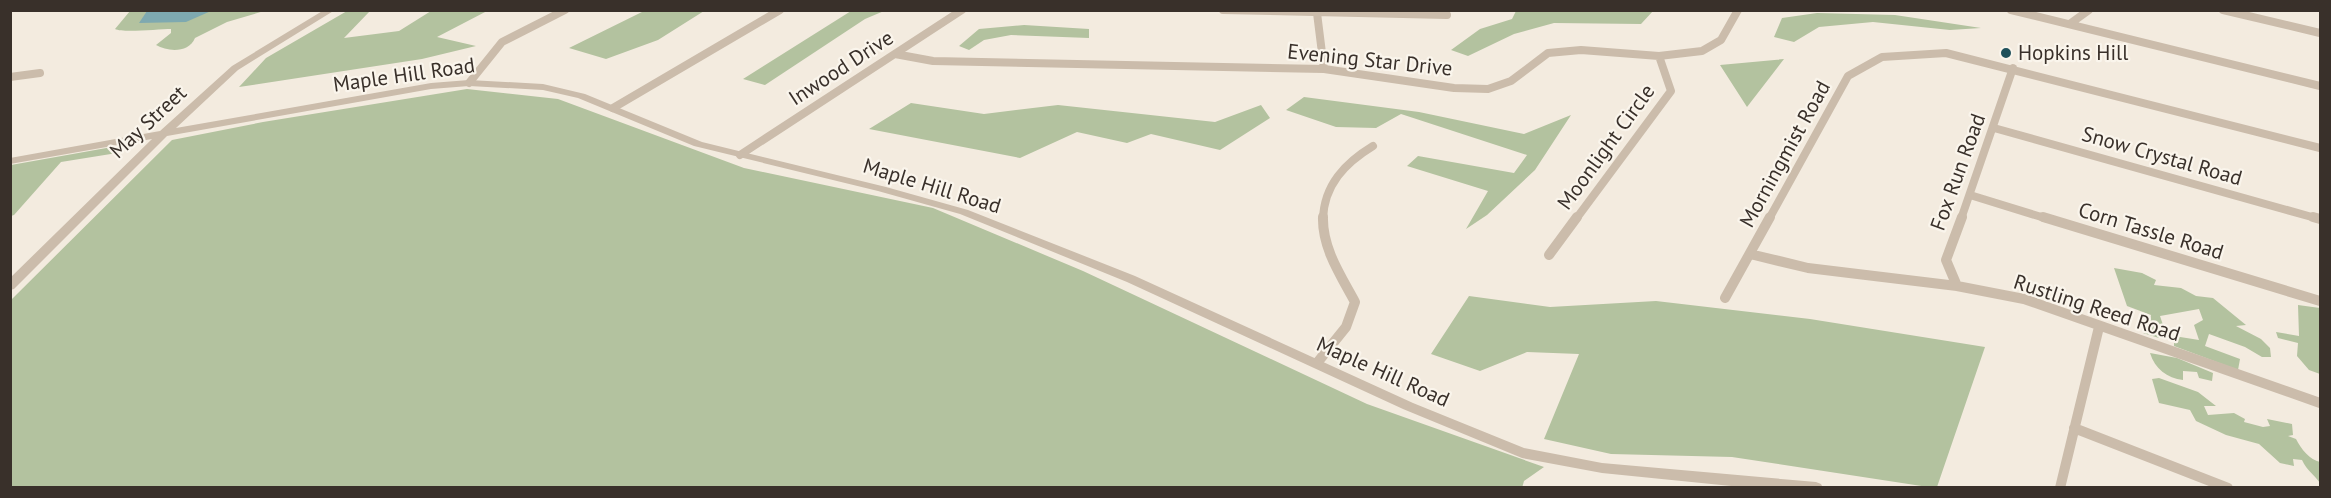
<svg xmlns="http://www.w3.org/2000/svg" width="2331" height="498" font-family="'PT Sans',sans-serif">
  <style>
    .green { fill: #b3c29f }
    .water { fill: #7ea9b0 }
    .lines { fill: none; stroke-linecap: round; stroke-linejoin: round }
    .minor-far1 { stroke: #cbbcab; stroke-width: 8 }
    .minor { stroke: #cbbcab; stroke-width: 10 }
    .tertiary { fill: #cbbcab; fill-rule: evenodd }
    .poi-dot { fill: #1f515b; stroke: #faf5ec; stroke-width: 2 }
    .labels { text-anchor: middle; stroke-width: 4.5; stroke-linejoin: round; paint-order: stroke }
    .poi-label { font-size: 21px; fill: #39302a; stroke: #faf5ec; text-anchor: start }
    .street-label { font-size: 21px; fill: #39302a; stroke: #faf5ec }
  </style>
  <rect width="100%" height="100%" fill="#f3ebdf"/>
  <path class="green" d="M646,10L704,11L658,40L606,59L569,48Z
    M130,11H264L227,22L195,38C189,53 168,52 156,45L171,33V29C159,29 123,33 115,29Z
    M347,11H370L344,38L399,31L431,11H487L437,37L476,46L422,59L239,87L266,58Z
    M851,11H884L865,19L765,85L743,79Z
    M1516,11V10L1653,11L1641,24L1554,23L1514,34L1468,56L1451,50L1480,29L1512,19Z
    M1817,13L1895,15L1981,28L1950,30L1873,22L1819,27L1794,42L1774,37L1782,18Z
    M1024,25L1089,29V38L1011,35L984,40L969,50L959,46L979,29Z
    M1784,59L1747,107L1720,65Z
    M467,89L558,99L744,168L933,208L1083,271L1367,404L1544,467L1524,481L1522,488L11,487V300L172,140L263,122Z
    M1304,97L1419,112L1524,134L1571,115L1535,170L1487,215L1466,229L1488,191L1407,166L1418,156L1514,173L1527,155L1401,114L1376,128L1336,127L1286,110Z
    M911,103L984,114L1058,105L1215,122L1261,105L1270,118L1220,150L1151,134L1127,143L1077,132L1020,158L869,129Z
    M112,147L117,153L61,162L14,215L11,216V165Z
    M2114,268L2142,273L2156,280L2154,285L2181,288L2196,296L2213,298L2246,325L2236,326L2261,339L2270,348L2271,357H2262L2245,347L2209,334L2205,346L2240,359L2238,370L2174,346V336L2199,340L2194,325L2203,320L2199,309L2160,316L2165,331L2159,338L2143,333L2149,331L2151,315L2127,306Z
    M1469,296L1550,307L1656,301L1810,319L1985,347L1937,487H1928L1732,457L1611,454L1544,439L1579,354L1527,352L1480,371L1431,354Z
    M2298,305L2320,308V374L2309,370L2297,356L2298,343L2278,338L2276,332L2299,336Z
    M2150,353L2177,358L2213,373L2212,381L2199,378L2197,372L2183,371V380C2167,378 2155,369 2150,353Z
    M2159,378L2198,392L2216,406H2204L2208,415L2234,413L2245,419L2244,422L2263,427L2270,426L2267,419L2292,424L2293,435L2288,436L2296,439C2301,449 2310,460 2320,462V483C2314,474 2307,471 2302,460L2293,459L2294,466L2280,463L2259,444L2226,435L2196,421L2190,410L2159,403L2152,379Z"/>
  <path class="water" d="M147,11H211L186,22L139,23Z"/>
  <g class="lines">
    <path class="minor-far1" d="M1223,10L1447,15
      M2011,10L2320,86
      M2223,10L2320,33
      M1317,13L1324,69
      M2071,23L2089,10
      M895,54L933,61L1324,69L1454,88L1488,89L1511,81L1548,53L1581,50L1659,56L1702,51L1721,40L1738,10
      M10,77L40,73
      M469,83L502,42L565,10
      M613,108L780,10
      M1994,128L2319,219
      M740,155L962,10
      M1970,195L2048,219
      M1323,219C1324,185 1345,163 1373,146
      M1576,219L1671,91L1659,56
      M1769,219L1848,76L1882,57L1946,53L2320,148
      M1961,219L2013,68"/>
    <path class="minor" d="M2043,217L2320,301
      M2313,217L2320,219
      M1750,254L1808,268L1957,286L2024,299L2320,403
      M1549,255L1577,217
      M1957,286L1946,260L1962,217
      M1725,298L1770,217
      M1317,363L1346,327L1355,302C1341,276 1322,248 1323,217
      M2074,428L2228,488
      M2060,488L2099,327"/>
    <path class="tertiary" d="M324,10H335L238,70L176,128L431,83L469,80L543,84L585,94L702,142L886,187L968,210L1135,276L1413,403L1524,448L1602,463L1816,482L1821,484L1823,488H1751L1602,473L1522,458L1403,409L1127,282L960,214L878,191L694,146L578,98L543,90L469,86L431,89L167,136L14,289L10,290V278L152,139L10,164V158L160,131L232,66Z"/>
  </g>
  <circle class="poi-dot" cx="2006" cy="53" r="6"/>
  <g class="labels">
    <g class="poi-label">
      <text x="2018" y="60">Hopkins Hill</text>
    </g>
    <g class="street-label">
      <text transform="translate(1370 60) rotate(6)" y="7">Evening Star Drive</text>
      <text transform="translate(841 68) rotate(-33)" y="7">Inwood Drive</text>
      <text transform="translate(404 75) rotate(-8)" y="7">Maple Hill Road</text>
      <text transform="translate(148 122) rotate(-43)" y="7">May Street</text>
      <text transform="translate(1606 147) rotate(-54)" y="7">Moonlight Circle</text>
      <text transform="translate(1785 154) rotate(-61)" y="7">Morningmist Road</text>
      <text transform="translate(2162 156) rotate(16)" y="7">Snow Crystal Road</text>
      <text transform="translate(1958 172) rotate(-70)" y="7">Fox Run Road</text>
      <text transform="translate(932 186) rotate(17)" y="7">Maple Hill Road</text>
      <text transform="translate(2151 231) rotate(17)" y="7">Corn Tassle Road</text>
      <text transform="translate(2097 308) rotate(18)" y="7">Rustling Reed Road</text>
      <text transform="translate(1383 372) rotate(24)" y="7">Maple Hill Road</text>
    </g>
  </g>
  <rect width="2331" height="498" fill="none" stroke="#39302a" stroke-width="24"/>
</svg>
